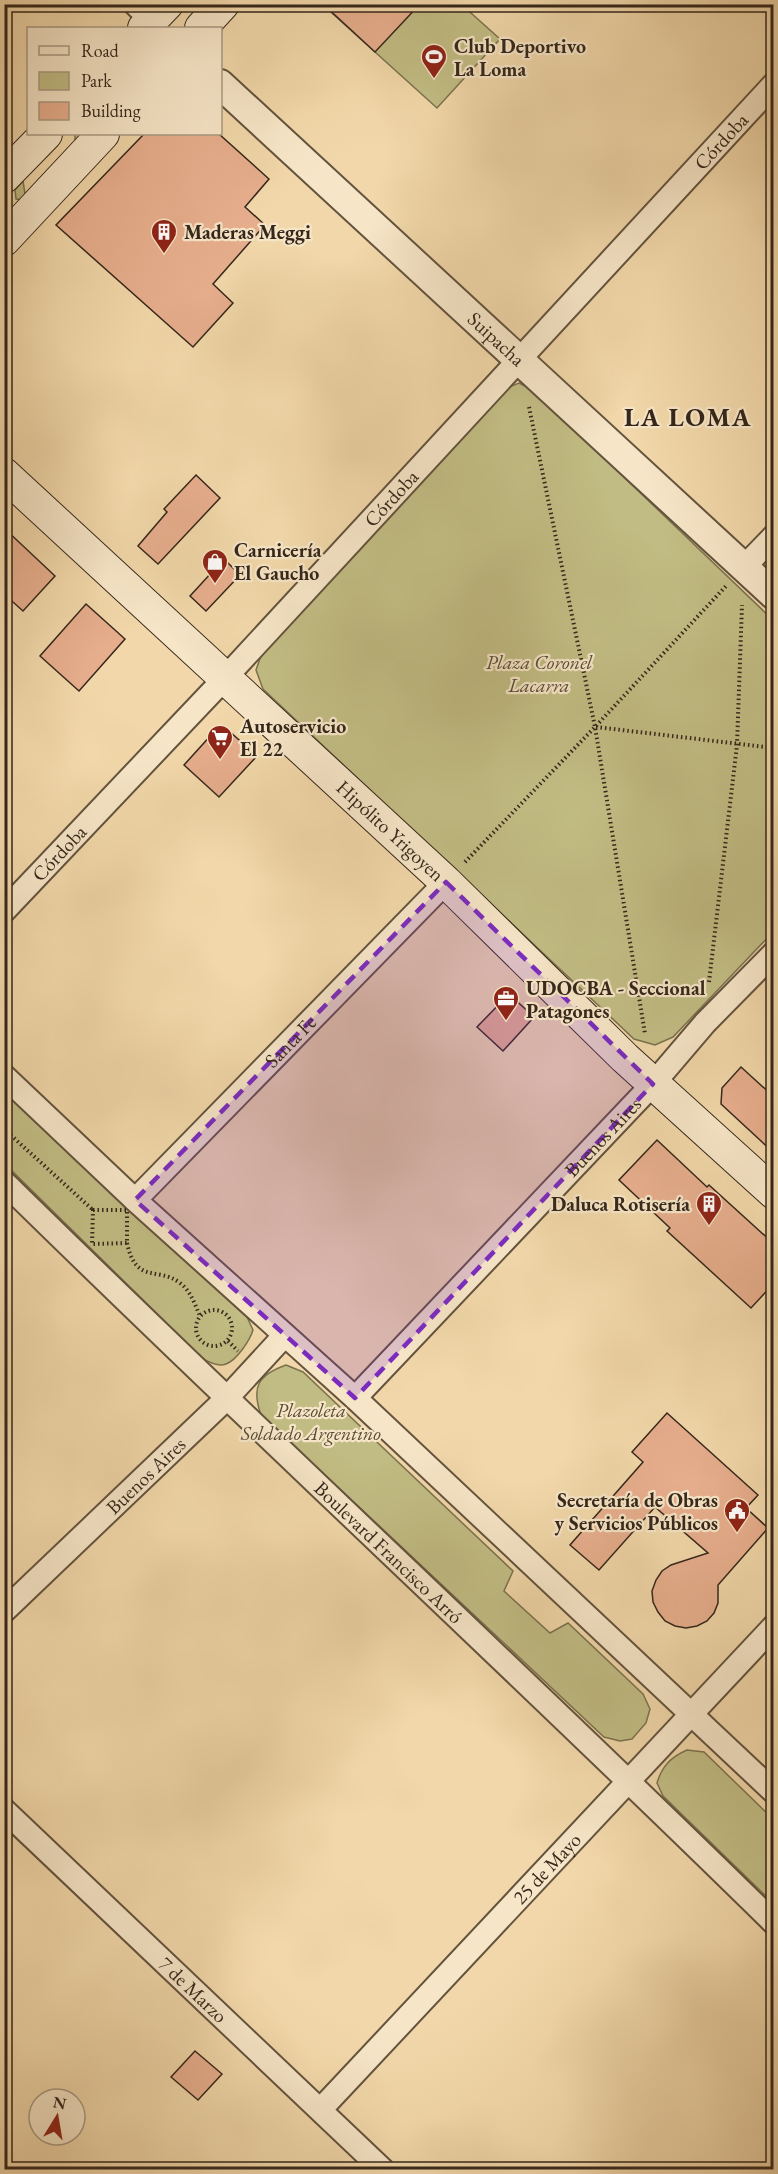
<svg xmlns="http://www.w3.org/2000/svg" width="778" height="2174" font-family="'EB Garamond',serif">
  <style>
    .green { fill: #c1bc83; stroke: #7b724f; stroke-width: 1.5 }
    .building { fill: #e7ae8d; stroke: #35271b; stroke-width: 1.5 }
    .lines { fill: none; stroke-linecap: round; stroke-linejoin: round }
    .minor-casing { stroke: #64533e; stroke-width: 26 }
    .tertiary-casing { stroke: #64533e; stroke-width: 32 }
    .secondary-casing { stroke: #35271b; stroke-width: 34 }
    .path { stroke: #35271b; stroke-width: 4; stroke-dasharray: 1.5 3; stroke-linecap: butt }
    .minor { stroke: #f6e5c7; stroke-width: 22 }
    .tertiary { stroke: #f6e5c7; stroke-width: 28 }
    .secondary { stroke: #f6e5c7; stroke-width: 32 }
    .marked { fill: #7b2cbf; fill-opacity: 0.2; stroke: #7b2cbf; stroke-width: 4.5; stroke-dasharray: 12 8; stroke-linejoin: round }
    .labels { text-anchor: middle; stroke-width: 4.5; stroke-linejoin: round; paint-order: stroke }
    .poi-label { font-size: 20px; font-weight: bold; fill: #35271b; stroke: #f6e5c7; text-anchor: start }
    .street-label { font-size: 20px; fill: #35271b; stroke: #f6e5c7 }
    .park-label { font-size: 20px; font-style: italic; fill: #584c35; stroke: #f6e5c7 }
    .district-label { font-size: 26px; font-weight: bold; letter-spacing: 1.5px; fill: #35271b; stroke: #f6e5c7 }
  </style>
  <rect width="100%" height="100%" fill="#f1d7a9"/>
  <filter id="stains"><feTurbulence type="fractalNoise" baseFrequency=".00333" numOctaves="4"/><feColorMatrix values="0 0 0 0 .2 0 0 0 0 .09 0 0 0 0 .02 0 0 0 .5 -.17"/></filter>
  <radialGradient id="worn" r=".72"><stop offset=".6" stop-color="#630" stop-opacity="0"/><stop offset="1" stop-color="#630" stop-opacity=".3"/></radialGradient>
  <path class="green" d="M323,5H462L500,39L437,108Z
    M75,134H80L81,140L25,200L16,199L15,190L23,181L25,194L75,141Z
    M519,383L533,390L773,620V932L673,1037L655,1045L634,1039L263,689L256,670L263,650L502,390Z
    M4,1090L247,1317L253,1330C250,1340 237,1360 226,1364C218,1367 210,1362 203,1359L5,1164Z
    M286,1365L303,1372L513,1571L504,1591L550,1633L568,1623L643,1694L650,1709L646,1723L632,1739L620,1741L604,1737L261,1415C251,1387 258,1375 286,1365Z
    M687,1750L704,1752L773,1819V1903L663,1796L657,1783C662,1766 671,1757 687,1750Z"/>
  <path class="building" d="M323,4H420L375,52Z
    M144,134H219L269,179L245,207L265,225L213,284L233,303L193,347L56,225Z
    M196,475L220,498L158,564L138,546L167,512L164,509Z
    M4,528L55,576L23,611L4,594Z
    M224,559L240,575L206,611L190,596Z
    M86,604L125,639L79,691L40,656Z
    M229,731L257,756L219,797L184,765L213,733Z
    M509,994L534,1017L503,1051L477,1027Z
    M741,1067L774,1097V1153L721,1104L722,1088Z
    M657,1140L707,1187L709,1185L774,1244V1283L751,1308L667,1231L670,1228L619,1180Z
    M667,1413L758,1495L746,1508L768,1528L718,1585V1603L714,1613L707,1621L697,1626L686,1628L675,1626L665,1621L658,1612L653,1602L652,1591L656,1580L662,1571L671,1565L708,1553L655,1507L599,1570L570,1545L643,1462L632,1452Z
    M195,2051L222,2074L198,2100L171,2077Z"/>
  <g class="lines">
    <defs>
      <g id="minor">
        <path d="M135,4L152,21"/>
        <path d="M743,568L774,536"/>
        <path id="s1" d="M4,911L226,677L774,84"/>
        <path d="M4,1076L135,1200L355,1398L774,1792"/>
        <path id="s2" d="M4,1182C258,1432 520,1673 774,1923"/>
        <path id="s3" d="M135,1200L446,882"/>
        <path id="s4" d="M355,1398L653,1084L705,1023L774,953"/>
        <path id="s5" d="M4,1611L226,1399L284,1336"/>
        <path id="s6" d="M4,1810L383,2170"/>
        <path id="s7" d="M321,2109L774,1626"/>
      </g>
      <g id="tertiary">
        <path id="s8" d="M220,84L774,595"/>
      </g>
      <g id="secondary">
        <path d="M144,28L167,4"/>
        <path d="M201,28L223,4"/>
        <path d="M4,177L46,134"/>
        <path d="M4,240L103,134"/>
        <path id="s9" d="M4,474L446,882L625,1058L774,1193"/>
      </g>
    </defs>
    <use href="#minor" class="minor-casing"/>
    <use href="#tertiary" class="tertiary-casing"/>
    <use href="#secondary" class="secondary-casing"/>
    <path class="path" d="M529,407L595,727L645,1034
      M596,727L774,748
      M465,862L595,727L726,586
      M709,982L737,745L742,605
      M4,1129L93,1210
      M93,1210H127V1243L92,1244Z
      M127,1243C136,1285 158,1266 180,1283C191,1291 195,1305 200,1316
      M196 1328a18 18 0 1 1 36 0a18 18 0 1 1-36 0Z
      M228,1341L238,1351"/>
    <use href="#minor" class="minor"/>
    <use href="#tertiary" class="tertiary"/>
    <use href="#secondary" class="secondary"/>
  </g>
  <path class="marked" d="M446,882L653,1084L355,1398L135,1200Z"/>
  <defs>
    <symbol id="stadium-pin" viewBox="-11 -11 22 30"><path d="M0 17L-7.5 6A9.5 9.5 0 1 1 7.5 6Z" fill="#8f2418" stroke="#f6e5c7"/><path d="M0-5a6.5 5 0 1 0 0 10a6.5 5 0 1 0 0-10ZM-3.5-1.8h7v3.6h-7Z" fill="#fff"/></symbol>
    <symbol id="building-pin" viewBox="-11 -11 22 30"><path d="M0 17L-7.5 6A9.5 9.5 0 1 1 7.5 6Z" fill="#8f2418" stroke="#f6e5c7"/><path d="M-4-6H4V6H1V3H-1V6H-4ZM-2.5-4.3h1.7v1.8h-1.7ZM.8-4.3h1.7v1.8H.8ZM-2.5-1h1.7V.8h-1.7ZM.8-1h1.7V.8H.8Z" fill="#fff"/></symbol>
    <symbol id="shop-pin" viewBox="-11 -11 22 30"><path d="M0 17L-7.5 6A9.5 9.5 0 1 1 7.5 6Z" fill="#8f2418" stroke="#f6e5c7"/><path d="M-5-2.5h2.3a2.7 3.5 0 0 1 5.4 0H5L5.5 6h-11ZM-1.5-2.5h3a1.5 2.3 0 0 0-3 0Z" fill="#fff"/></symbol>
    <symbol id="supermarket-pin" viewBox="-11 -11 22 30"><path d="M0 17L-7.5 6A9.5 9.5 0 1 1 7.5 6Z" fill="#8f2418" stroke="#f6e5c7"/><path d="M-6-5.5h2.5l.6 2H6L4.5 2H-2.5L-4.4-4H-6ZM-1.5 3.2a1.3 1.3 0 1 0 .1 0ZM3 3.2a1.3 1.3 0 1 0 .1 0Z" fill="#fff"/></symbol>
    <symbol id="office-pin" viewBox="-11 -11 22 30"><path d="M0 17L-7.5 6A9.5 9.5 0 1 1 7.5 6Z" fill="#8f2418" stroke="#f6e5c7"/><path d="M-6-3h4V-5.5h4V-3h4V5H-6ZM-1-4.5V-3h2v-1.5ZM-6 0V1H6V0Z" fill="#fff"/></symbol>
    <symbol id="civic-pin" viewBox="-11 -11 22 30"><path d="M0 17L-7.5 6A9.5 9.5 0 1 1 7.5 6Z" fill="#8f2418" stroke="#f6e5c7"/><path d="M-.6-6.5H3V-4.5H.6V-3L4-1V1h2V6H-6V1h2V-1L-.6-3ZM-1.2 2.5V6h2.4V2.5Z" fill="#fff"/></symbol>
  </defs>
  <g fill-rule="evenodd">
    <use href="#stadium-pin" x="419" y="42" width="30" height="40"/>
    <use href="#building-pin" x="149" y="217" width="30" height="40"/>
    <use href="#shop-pin" x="200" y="547" width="30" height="40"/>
    <use href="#supermarket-pin" x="205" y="723" width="30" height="40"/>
    <use href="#office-pin" x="491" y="984" width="30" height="40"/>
    <use href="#building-pin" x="694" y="1189" width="30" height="40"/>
    <use href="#civic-pin" x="722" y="1496" width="30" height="40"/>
  </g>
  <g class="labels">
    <g class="poi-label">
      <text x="454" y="53">Club Deportivo<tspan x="454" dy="23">La Loma</tspan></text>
      <text x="184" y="239">Maderas Meggi</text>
      <text x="234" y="557">Carnicería<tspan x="234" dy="23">El Gaucho</tspan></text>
      <text x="240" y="733">Autoservicio<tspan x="240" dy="23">El 22</tspan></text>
      <text x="526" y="995">UDOCBA - Seccional<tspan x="526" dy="23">Patagones</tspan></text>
      <text x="690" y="1211" text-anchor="end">Daluca Rotisería</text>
      <text x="718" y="1507" text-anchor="end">Secretaría de Obras<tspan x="718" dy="23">y Servicios Públicos</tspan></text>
    </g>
    <g class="street-label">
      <text dy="7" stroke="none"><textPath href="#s1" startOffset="1052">Córdoba</textPath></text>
      <text dy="7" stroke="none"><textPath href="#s8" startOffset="376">Suipacha</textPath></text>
      <text dy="7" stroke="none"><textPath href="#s1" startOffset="566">Córdoba</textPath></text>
      <text dy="7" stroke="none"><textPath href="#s9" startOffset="526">Hipólito Yrigoyen</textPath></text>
      <text dy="7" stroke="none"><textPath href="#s1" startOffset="80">Córdoba</textPath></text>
      <text dy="7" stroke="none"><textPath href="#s3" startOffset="222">Santa Fe</textPath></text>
      <text dy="7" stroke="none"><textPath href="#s4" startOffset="360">Buenos Aires</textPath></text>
      <text dy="7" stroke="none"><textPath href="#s5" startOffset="196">Buenos Aires</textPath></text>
      <text dy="7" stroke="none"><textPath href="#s2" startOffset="534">Boulevard Francisco Arró</textPath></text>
      <text dy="7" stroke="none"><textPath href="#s7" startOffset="330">25 de Mayo</textPath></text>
      <text dy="7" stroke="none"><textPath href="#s6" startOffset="261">7 de Marzo</textPath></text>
    </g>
    <g class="park-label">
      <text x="539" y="669">Plaza Coronel<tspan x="539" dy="23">Lacarra</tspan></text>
      <text x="311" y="1417">Plazoleta<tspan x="311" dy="23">Soldado Argentino</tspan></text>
    </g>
    <g class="district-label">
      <text x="688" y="426">LA LOMA</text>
    </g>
  </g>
  <rect width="778" height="2174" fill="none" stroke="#f1d7a9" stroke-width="24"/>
  <rect x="6" y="6" width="766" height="2162" fill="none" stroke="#35271b" stroke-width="3"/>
  <rect x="12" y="12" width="754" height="2150" fill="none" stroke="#35271b" stroke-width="1.5"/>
  <rect x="27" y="27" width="195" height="108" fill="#f6e5c7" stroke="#a99982" stroke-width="1.5"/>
  <rect x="39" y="46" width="30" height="9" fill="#f6e5c7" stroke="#a99982" stroke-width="1.5"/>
  <text x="81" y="57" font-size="18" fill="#35271b">Road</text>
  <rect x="39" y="72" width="30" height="18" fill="#c1bc83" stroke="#a99982" stroke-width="1.5"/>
  <text x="81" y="87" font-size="18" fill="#35271b">Park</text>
  <rect x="39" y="102" width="30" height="18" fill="#e7ae8d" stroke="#a99982" stroke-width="1.5"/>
  <text x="81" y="117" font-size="18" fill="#35271b">Building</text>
  <g transform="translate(57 2117) rotate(11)"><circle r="28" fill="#f6e5c7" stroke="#a99982" stroke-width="1.5"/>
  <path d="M0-4.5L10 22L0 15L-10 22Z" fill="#8f2418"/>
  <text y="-9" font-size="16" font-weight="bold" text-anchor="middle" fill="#35271b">N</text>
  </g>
  <rect width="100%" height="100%" filter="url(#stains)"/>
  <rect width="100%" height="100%" fill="url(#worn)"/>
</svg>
